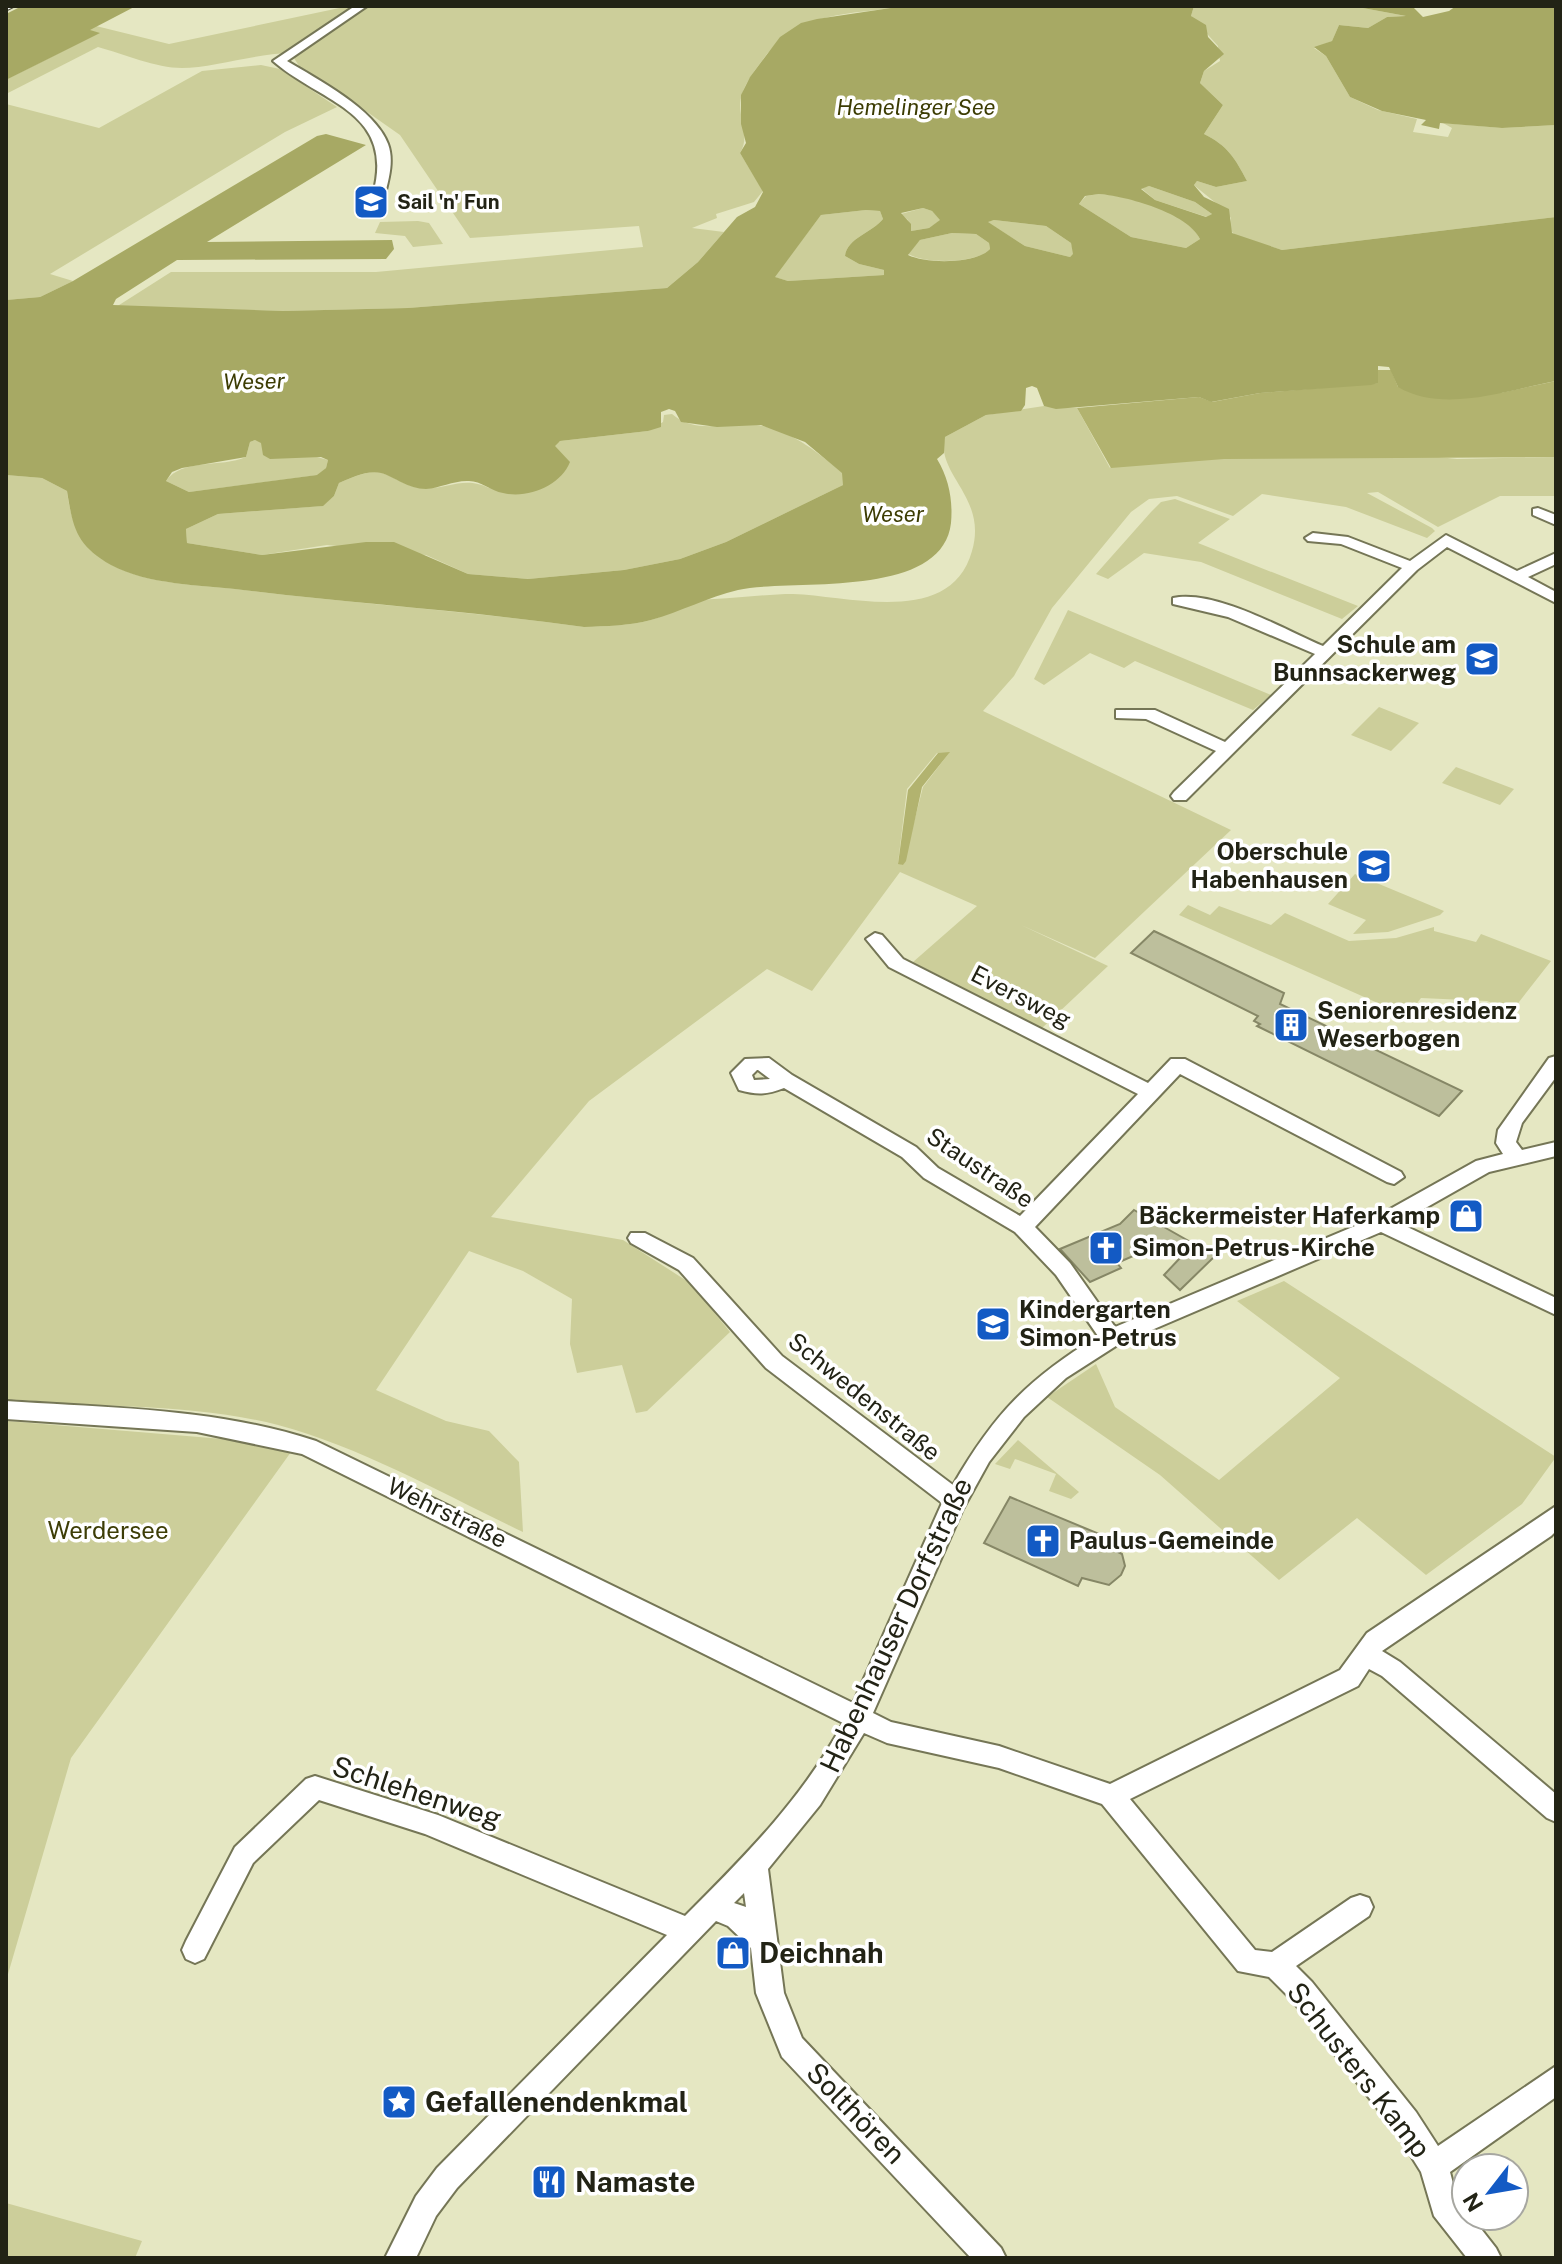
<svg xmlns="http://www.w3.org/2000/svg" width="1562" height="2264" font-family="'Public Sans',sans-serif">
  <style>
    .green { fill: #ccce9a; fill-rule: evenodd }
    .forest { fill: #b2b36f }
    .water { fill: #a7a964; fill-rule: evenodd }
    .building { fill: #bdbf9c; stroke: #868766; stroke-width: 2 }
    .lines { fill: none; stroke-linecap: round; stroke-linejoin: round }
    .minor-casing { stroke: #757656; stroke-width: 4 }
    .minor { fill: #fff; fill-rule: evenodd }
    .rail-casing { stroke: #4e503c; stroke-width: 5 }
    .rail { stroke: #fff; stroke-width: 3; stroke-dasharray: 9; stroke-linecap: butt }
    .labels { text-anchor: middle; stroke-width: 7; stroke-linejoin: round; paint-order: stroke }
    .far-poi-label { font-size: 20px; font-weight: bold; fill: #222315; stroke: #fff; text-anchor: start }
    .far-water-label { font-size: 22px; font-style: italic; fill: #3c3c03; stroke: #fff }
    .poi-label { font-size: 24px; font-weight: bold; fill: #222315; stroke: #fff; text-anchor: start }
    .street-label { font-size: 24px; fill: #222315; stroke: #fff }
    .park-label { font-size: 24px; fill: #3d3d06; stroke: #fff }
    .near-street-label { font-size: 28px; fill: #222315; stroke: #fff }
    .near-poi-label { font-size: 28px; font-weight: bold; fill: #222315; stroke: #fff; text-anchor: start }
  </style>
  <rect width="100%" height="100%" fill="#e5e7c2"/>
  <path class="green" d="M349,6H904C848,16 801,9 764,58C756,69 746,81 742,94C735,116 752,133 740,153L763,191L754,202L716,214L717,218L692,228L724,232L698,262L667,288L408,308L283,311L116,307L171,272H376L643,247L639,226L470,238L400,135L353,102L348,103L336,89L299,66L294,58L299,54C272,49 215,68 182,68C156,68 124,54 98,47L6,94V80L98,33L88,30L96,26L169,44Z
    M1194,6H1352L1406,16L1387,17L1368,28L1339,25L1332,41L1314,48L1326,56L1350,97L1378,110L1417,119L1413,132L1448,137L1452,128L1443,123L1502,128L1556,125V217L1282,250L1236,236L1229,229L1231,218C1219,203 1207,197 1194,185L1197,181L1216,187L1247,181C1235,158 1228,146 1204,134L1223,105L1200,83L1204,71L1220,61L1218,46L1191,16Z
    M261,65L280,69L337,107L285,132L50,274L73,281L40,297L6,300V104L99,128L202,71Z
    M1149,186L1195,202L1212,214L1207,217L1155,200L1141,188Z
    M1099,194C1129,196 1186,210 1200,239L1186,248L1131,237L1079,204L1086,196Z
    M923,208L932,211L941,220L929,228L911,231L908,220L901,214Z
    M866,210L880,211L883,219C873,232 847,238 845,256L859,264L884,270V275L788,281L774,277L821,215Z
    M994,220L1046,226L1071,243L1074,254L1070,257L1025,246L987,222Z
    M418,221L429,223L443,244L413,247L405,236L375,233L380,222Z
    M952,233L976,234L989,243L990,249C976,264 926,264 908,254L920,240Z
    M1044,406L1077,408L1110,468L1142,426L1457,459L1556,457V496H1500L1438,527L1378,492L1367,493L1432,528L1435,531L1427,538L1346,507L1262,494L1233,516L1177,496L1149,499L1131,512L1052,608L1014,676L983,711L1231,830L1095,958L1021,925L1108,966L1041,1029L913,962L977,906L900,872L812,991L767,969L589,1101L491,1217L623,1240L690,1283L730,1332L647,1411L636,1413L622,1365L577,1373L570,1344L572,1299L523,1271L469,1251L376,1390L446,1421L489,1431L519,1462L523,1532C443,1494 363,1448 278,1425C198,1404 90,1406 6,1402V475L42,478L67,491C71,524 81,548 112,565C149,585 202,585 244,590C357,604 471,611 584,627C606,626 629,626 651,620C671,614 693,599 714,599C741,598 767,594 793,594C850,596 951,627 972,551C988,497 935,474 945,437L986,415ZM937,753H949L923,787L903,865L898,863L907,789Z
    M672,414C698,437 733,419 763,426C795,433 818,453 843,473V485L726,542L680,559L624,570L528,579L468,574L426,555L327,545L262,555L187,543L186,529L218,514L322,506L334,496L339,483C351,478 369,469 382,473C395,477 406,487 422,488C447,490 464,475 489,488L560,441L648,431L663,422L664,415Z
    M255,440L328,460L326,468L318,475L189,492L166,481C182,458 221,468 246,457L250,442Z
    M1175,499L1230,519L1198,543L1358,606L1342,619L1201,562L1144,553L1108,579L1096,574L1151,512L1161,502Z
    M1068,610L1271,695L1253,710L1135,661L1124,668L1090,653L1044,685L1034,679Z
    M1379,707L1419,723L1391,751L1351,735Z
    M1456,767L1514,789L1500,805L1442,783Z
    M1355,874L1444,911L1440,915L1388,932L1353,934L1366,920L1328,904Z
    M1188,905L1210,915L1219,906L1271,925L1285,913L1349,941L1396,938L1434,927V931L1476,942L1481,934L1551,961L1512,1011L1487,1001L1421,998L1407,1016L1179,915Z
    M1284,1281L1556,1457L1522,1504L1426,1575L1357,1518L1279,1580L1160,1475L1047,1397L1096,1364L1115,1407L1219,1480L1340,1378L1237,1301Z
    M6,1421L235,1440L291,1452L71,1758L6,1981Z
    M1018,1440L1079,1492L1071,1499L1049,1491L1056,1474L1015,1459L1010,1469L995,1464Z
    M6,2203L142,2241L135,2258H6Z"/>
  <path class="forest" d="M1378,370H1391L1398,387L1500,393L1556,381V457L1224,459L1111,468L1077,408L1199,397L1212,402L1260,393L1378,383Z
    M950,752L922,787L906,861L903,865L898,864L908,790L938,753Z"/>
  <path class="water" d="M22,6H136L90,30L100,33L6,80V14Z
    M904,6H1194L1191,16L1206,25L1208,37L1224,54L1204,71L1200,83L1223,105L1204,134C1228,146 1235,158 1247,181L1216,187L1197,181L1194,185L1204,197L1229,209L1232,233L1282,250L1556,217V381C1508,390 1444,414 1398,387L1389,367L1378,366V383L1371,385L1260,393L1211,402L1199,397L1056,409L1044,406L1037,388L1032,386L1026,388L1025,405L1021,411L986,415L945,437L944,453L937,459C949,479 953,500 951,523C942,601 790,578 738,590C708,597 680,612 651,620C629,626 606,626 584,627C471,611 356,604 243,590C202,585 148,585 111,565C76,545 73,528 67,491L42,478L6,475V300L40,297L73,281L317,136L326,134L366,145L207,242L392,240L394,249L386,259L177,260L116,299L113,305L283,311L408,308L667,288L698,262L737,217L755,207L763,192L740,153L746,143L741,124V95L750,77L780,37L801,23L817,19ZM1149,186L1195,202L1212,214L1206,217L1155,200L1141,189ZM1099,194C1126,196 1188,213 1200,239L1186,248L1131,237L1079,204L1085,196ZM923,208L932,211L940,220L929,228L911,231V224L901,213ZM866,210L880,211L883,219C873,232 847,238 845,256L859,264L884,270V275L788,281L775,277L821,215ZM994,220L1046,226L1071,243L1073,254L1070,257L1025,246L988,222ZM952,233L976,234L989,243L990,249C976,264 926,264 908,255L920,240ZM669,409L675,411L681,422L717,427L761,425L805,442L842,473L843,485L726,542L680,559L624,570L528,579L468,574L394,542H366L262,555L187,543L186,529L218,514L323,506L334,496L339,483C351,478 367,470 381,473C395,477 408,489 426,489C440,488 455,480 469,481C481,481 491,491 503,493C529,499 561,485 570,462L555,446L560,441L648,431L661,427V412ZM255,440L261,443L263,455L270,459L321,457L328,460L326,468L317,475L189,492L166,481L172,472L182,468L246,457L250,442Z
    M1352,6H1412L1423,17L1449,11L1456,6H1556V125L1502,128L1440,123L1439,129L1421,125L1426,120L1382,111L1350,97L1326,56L1314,47L1332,41L1339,25L1368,28L1387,17L1406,16Z"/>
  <path class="building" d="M1154,931L1284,993L1280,1004L1462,1091L1439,1116L1257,1026L1260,1024L1254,1021L1258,1016L1131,953Z
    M1134,1210L1215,1256L1180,1290L1164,1275L1180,1258L1156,1246L1117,1263L1121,1268L1090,1282L1060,1249L1120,1224Z
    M1010,1497L1104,1536L1100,1543L1122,1554L1125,1566L1121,1575L1109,1585L1082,1578L1078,1586L984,1543Z"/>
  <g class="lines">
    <defs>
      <path id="minor" d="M355,6H367L287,61C317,79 375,109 388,144C394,160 389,178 385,194L379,198L373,194C396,111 321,103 273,61Z
        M1538,508L1556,515V525L1533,515V509Z
        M1313,533L1348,537L1410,561L1446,535L1517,571L1556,553V564L1528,577L1556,592V603L1447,547L1417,570L1186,800H1174L1171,796L1174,792L1216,751L1146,719L1116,718V710H1155L1225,742L1315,654L1228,617L1173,604V598C1215,589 1285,630 1323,646L1402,568L1341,544L1308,541L1305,538Z
        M875,933L882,935L903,959L1148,1083L1171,1059H1185L1401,1172L1404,1177L1394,1184L1387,1182L1180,1074L1035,1227L1070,1263L1115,1327L1374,1218L1476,1161L1503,1154L1496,1143L1498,1130L1549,1058L1556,1056V1077L1522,1123L1516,1142L1522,1150L1556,1142V1156L1489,1172L1399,1223L1556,1298V1315L1381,1232L1119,1344L1066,1378L1024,1417L989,1462L963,1509L873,1713L891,1722L999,1746L1110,1784L1340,1670L1367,1633L1556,1506V1531L1551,1536L1382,1651L1400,1662L1556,1794V1822L1547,1818L1382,1676L1369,1669L1358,1686L1130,1799L1255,1950L1272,1952L1351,1898L1360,1895L1369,1898L1373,1907L1369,1916L1296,1966L1312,1982L1416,2112L1438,2146L1556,2066V2097L1450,2172L1457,2199L1466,2210V2216H1471L1496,2248L1501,2258H1467L1434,2216L1421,2172L1396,2132L1292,2000L1269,1977L1238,1971L1102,1804L999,1768L887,1743L864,1733L820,1805L768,1869L784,1993L802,2038L1001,2248L1006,2258H971L782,2057L756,1993L751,1948L728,1926L716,1921L457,2188L436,2216L416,2258H385L416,2196L437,2168L667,1935L425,1834L319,1800L253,1863L204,1959L195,1963L186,1959L182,1950L186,1941L235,1847L306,1779L315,1776L438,1815L685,1916C744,1857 803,1798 843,1723L302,1454L197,1432L6,1419V1401C110,1408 216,1408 316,1441L853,1703L942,1503L766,1368L679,1270L631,1243L628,1238L631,1233H645L693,1258L782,1356L953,1485C994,1414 1028,1379 1098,1336L1056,1275L1015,1232L924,1178L902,1157L784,1088C766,1095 757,1095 739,1090L731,1073L745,1059L769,1058L792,1075L916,1147L938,1168L1020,1216L1138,1094L889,967L866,939ZM757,1070H758L770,1079L754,1080L752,1075ZM744,1893L746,1907L734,1903Z"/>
    </defs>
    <use href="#minor" class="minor-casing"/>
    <use href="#minor" class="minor"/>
    <defs>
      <path id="rail" d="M6,9L12,6"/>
    </defs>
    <use href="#rail" class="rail-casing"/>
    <use href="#rail" class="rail"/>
  </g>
  <defs>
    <symbol id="school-square" viewBox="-11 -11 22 22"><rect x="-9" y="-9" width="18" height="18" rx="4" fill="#135ac4" stroke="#fff"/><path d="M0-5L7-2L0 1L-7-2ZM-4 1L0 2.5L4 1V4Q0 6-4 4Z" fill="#fff"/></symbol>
    <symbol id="building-square" viewBox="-11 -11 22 22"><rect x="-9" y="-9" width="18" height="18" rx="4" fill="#135ac4" stroke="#fff"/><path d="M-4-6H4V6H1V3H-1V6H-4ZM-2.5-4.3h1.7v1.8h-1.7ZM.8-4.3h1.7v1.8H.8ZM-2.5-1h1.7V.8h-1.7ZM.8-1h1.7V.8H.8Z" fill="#fff"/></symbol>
    <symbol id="shop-square" viewBox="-11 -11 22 22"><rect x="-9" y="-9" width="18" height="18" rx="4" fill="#135ac4" stroke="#fff"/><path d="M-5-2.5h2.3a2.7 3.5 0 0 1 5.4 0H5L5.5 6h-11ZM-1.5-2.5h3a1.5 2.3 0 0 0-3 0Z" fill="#fff"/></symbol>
    <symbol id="church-square" viewBox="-11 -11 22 22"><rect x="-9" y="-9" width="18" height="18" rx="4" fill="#135ac4" stroke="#fff"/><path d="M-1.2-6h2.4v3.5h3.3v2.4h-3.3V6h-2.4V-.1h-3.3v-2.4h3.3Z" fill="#fff"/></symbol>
    <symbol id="sight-square" viewBox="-11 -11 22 22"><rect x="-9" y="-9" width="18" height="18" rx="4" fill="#135ac4" stroke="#fff"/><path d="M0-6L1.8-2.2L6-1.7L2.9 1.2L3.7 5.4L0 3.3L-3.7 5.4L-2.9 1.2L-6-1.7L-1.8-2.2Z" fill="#fff"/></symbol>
    <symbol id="restaurant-square" viewBox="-11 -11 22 22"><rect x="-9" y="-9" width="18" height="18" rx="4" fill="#135ac4" stroke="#fff"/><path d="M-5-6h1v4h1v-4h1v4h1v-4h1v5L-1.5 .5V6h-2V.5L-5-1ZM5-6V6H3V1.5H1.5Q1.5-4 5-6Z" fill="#fff"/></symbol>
  </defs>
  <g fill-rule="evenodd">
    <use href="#school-square" x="351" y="182" width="40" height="40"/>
    <use href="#school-square" x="1462" y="639" width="40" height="40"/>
    <use href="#school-square" x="1354" y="846" width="40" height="40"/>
    <use href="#building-square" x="1271" y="1005" width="40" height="40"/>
    <use href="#shop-square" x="1446" y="1196" width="40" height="40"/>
    <use href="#church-square" x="1086" y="1228" width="40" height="40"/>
    <use href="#school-square" x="973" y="1304" width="40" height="40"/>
    <use href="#church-square" x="1023" y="1521" width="40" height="40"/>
    <use href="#shop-square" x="713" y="1933" width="40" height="40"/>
    <use href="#sight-square" x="379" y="2082" width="40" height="40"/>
    <use href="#restaurant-square" x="529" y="2162" width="40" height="40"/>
  </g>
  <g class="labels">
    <g class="far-poi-label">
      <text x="397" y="209">Sail 'n' Fun</text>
    </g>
    <g class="far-water-label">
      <text x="916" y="115">Hemelinger See</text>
      <text transform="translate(254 381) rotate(-1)" y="8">Weser</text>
      <text x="893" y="522">Weser</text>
    </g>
    <g class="poi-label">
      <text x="1456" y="653" text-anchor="end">Schule am<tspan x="1456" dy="28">Bunnsackerweg</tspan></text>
      <text x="1348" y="860" text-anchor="end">Oberschule<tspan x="1348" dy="28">Habenhausen</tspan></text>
      <text x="1317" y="1019">Seniorenresidenz<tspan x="1317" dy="28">Weserbogen</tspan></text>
      <text x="1440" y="1224" text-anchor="end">Bäckermeister Haferkamp</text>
      <text x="1132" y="1256">Simon-Petrus-Kirche</text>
      <text x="1019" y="1318">Kindergarten<tspan x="1019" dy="28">Simon-Petrus</tspan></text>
      <text x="1069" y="1549">Paulus-Gemeinde</text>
    </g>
    <g class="street-label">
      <text transform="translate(1021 997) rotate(27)" y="8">Eversweg</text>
      <text transform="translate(980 1168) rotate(34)" y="8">Staustraße</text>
      <text transform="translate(864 1397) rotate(39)" y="8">Schwedenstraße</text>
      <text transform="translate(447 1513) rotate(26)" y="8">Wehrstraße</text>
    </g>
    <g class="park-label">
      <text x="108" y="1539">Werdersee</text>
    </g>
    <g class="near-street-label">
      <text transform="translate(896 1625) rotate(-65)" y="10">Habenhauser Dorfstraße</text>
      <text transform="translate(417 1792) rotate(18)" y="10">Schlehenweg</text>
      <text transform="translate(1359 2070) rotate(52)" y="10">Schusters Kamp</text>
      <text transform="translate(856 2113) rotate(46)" y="10">Solthören</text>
    </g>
    <g class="near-poi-label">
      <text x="759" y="1963">Deichnah</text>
      <text x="425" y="2112">Gefallenendenkmal</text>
      <text x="575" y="2192">Namaste</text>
    </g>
  </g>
  <rect width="1562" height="2264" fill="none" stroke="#222315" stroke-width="16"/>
  <g transform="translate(1490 2192) rotate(239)"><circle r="38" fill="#ffffff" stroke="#a7a7a1" stroke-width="2"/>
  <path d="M0-6L14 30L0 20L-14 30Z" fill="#135ac4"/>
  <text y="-12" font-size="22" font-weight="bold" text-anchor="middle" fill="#222315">N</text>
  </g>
</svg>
